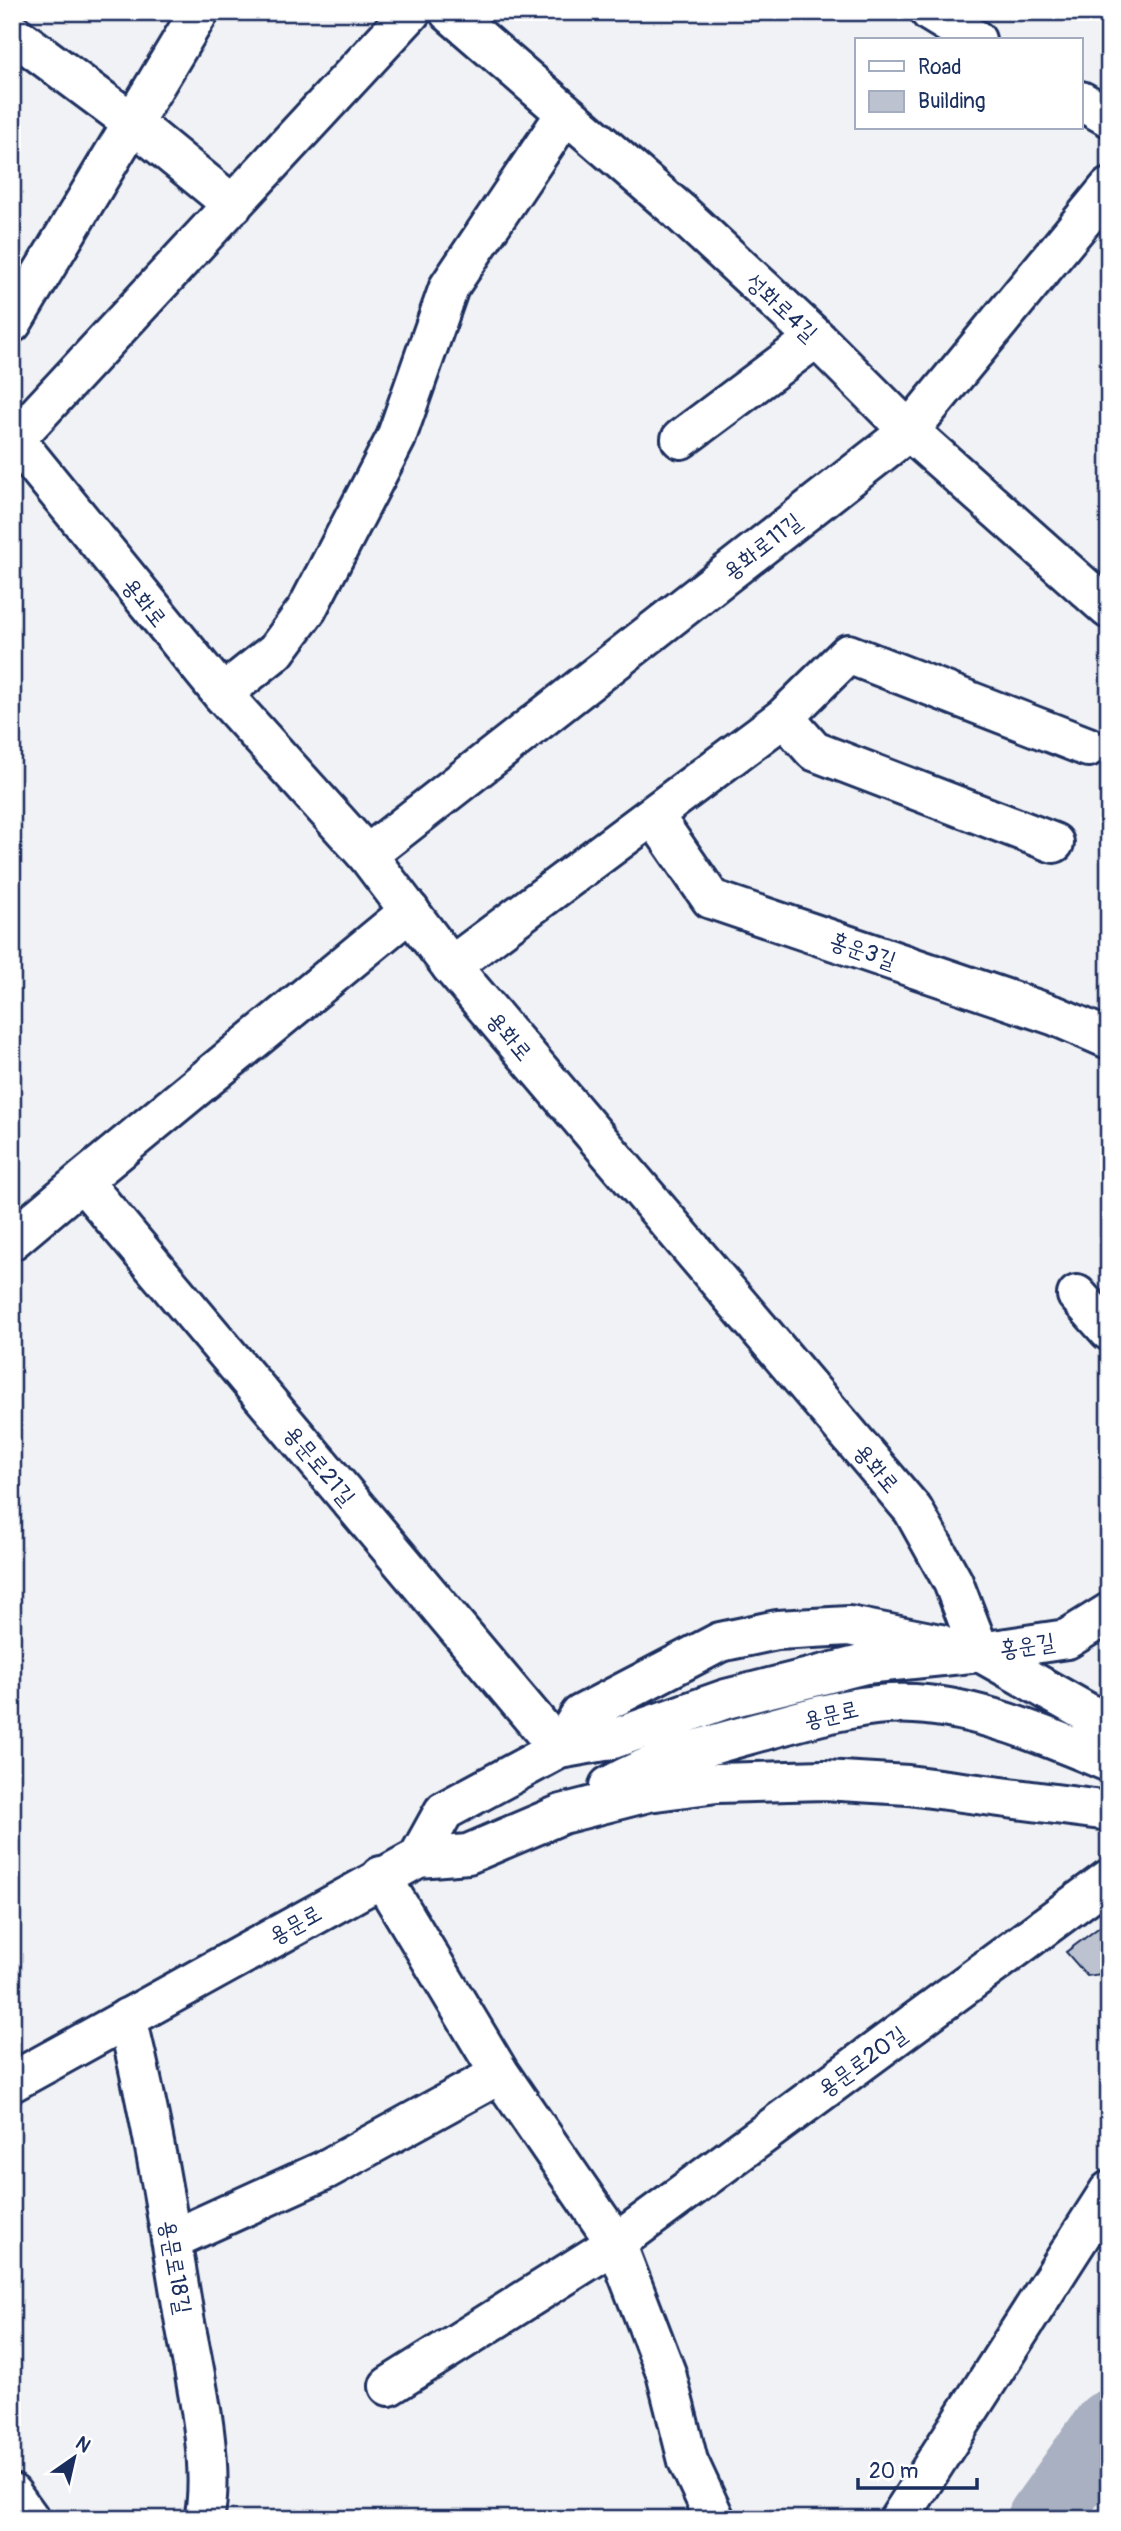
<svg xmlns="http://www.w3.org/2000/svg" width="1121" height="2531" font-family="Pangolin,'Poor Story',sans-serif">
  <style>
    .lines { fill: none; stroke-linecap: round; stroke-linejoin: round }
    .river { stroke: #a8b0c2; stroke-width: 72 }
    .building { fill: #bcc2d0; stroke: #1b2f5e; stroke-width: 2 }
    .street-casing { stroke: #1b2f5e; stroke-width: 44 }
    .secondary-casing { stroke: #1b2f5e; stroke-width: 44 }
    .street { stroke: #fff; stroke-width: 38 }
    .secondary { stroke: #fff; stroke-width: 38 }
    .labels { text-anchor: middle; stroke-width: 7; stroke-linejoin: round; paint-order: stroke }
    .street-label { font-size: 23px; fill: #1b2f5e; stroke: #fff }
  </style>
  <rect width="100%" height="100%" fill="#f1f2f5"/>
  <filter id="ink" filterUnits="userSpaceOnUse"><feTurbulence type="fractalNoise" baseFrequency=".0143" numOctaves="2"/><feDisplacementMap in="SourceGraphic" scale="14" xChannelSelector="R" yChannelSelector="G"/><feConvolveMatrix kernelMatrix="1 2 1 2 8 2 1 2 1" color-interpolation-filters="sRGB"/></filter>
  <g filter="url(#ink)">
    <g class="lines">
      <path class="river" d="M1043,2519L1109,2426"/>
    </g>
    <path class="building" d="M1109,1920V1973L1087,1976L1066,1952Z"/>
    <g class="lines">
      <defs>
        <path id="street" d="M449,12L679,211L816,338L909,431L1109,609
          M930,12L976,40
          M12,33L133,123L233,205
          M1081,101L1109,117
          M12,323L199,12
          M15,439L411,12
          M681,439L816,338
          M222,694L276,651L307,609L396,438L449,287L566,113
          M784,717L814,751L1054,843
          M654,816L711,899L1056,1016L1109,1039
          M367,855L909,431L1109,188
          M451,966L784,717L848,654L1088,747
          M82,1181L410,911
          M12,1240L82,1181L559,1749
          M1077,1295L1109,1331
          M980,1652L1067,1639L1109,1613
          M381,1876L500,2074L616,2243L666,2373L688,2461L715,2519
          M127,2018C152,2118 168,2220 185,2323C195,2376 216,2467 204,2519
          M171,2240L325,2170L500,2074
          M389,2386L616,2243L1109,1879
          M12,2494L30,2519
          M899,2519L1109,2191"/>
        <path id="secondary" d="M12,436L222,694L367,855L451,966L913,1510L953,1582L980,1652
          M559,1749L580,1715L720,1642L777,1630L849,1626L940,1644
          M609,1786C659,1758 714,1744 769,1729C817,1716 866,1701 915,1704C982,1708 1048,1737 1109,1762
          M418,1858L468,1854L562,1814L648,1792L717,1783L824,1780L908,1785L1109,1811
          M12,2082L418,1858L444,1811L559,1749L610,1740L726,1699L865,1664L980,1652L1109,1725"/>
      </defs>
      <use href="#street" class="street-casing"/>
      <use href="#secondary" class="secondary-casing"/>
      <use href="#street" class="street"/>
      <use href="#secondary" class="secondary"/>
    </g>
  </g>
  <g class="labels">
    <g class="street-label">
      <text transform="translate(782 307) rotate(43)" y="8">성화로4길</text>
      <text transform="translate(762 546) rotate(-38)" y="8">용화로11길</text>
      <text transform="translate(145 602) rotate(51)" y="8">용화로</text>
      <text transform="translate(863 950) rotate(19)" y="8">홍운3길</text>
      <text transform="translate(510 1036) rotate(50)" y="8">용화로</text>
      <text transform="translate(320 1465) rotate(50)" y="8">용문로21길</text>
      <text transform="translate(877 1468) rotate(50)" y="8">용화로</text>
      <text transform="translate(1027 1645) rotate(-9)" y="8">홍운길</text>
      <text transform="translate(831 1714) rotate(-13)" y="8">용문로</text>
      <text transform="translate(295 1924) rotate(-29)" y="8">용문로</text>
      <text transform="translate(862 2061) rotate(-36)" y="8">용문로20길</text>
      <text transform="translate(176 2267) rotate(80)" y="8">용문로18길</text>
    </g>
  </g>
  <rect width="1121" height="2531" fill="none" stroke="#fff" stroke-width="42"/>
  <rect x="21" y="21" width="1079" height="2489" fill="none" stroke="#1b2f5e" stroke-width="2.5" filter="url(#ink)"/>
  <rect x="855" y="38" width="228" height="91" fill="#ffffff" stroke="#a4acbf" stroke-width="2"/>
  <rect x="869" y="61" width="35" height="10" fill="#ffffff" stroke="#a4acbf" stroke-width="2"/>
  <text x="918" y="74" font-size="21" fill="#1b2f5e">Road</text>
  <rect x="869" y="91" width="35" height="21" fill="#bcc2d0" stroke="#a4acbf" stroke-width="2"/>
  <text x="918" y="108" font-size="21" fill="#1b2f5e">Building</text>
  <g transform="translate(74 2458) rotate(34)" stroke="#ffffff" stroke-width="5" paint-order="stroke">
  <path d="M0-5L12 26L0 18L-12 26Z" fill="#1b2f5e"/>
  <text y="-10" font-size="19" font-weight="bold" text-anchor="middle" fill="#1b2f5e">N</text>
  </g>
  <path d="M858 2478v10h119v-10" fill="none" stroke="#1b2f5e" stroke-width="3.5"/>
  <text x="869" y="2478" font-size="21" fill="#1b2f5e" stroke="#ffffff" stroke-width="5" paint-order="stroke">20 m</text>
</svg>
